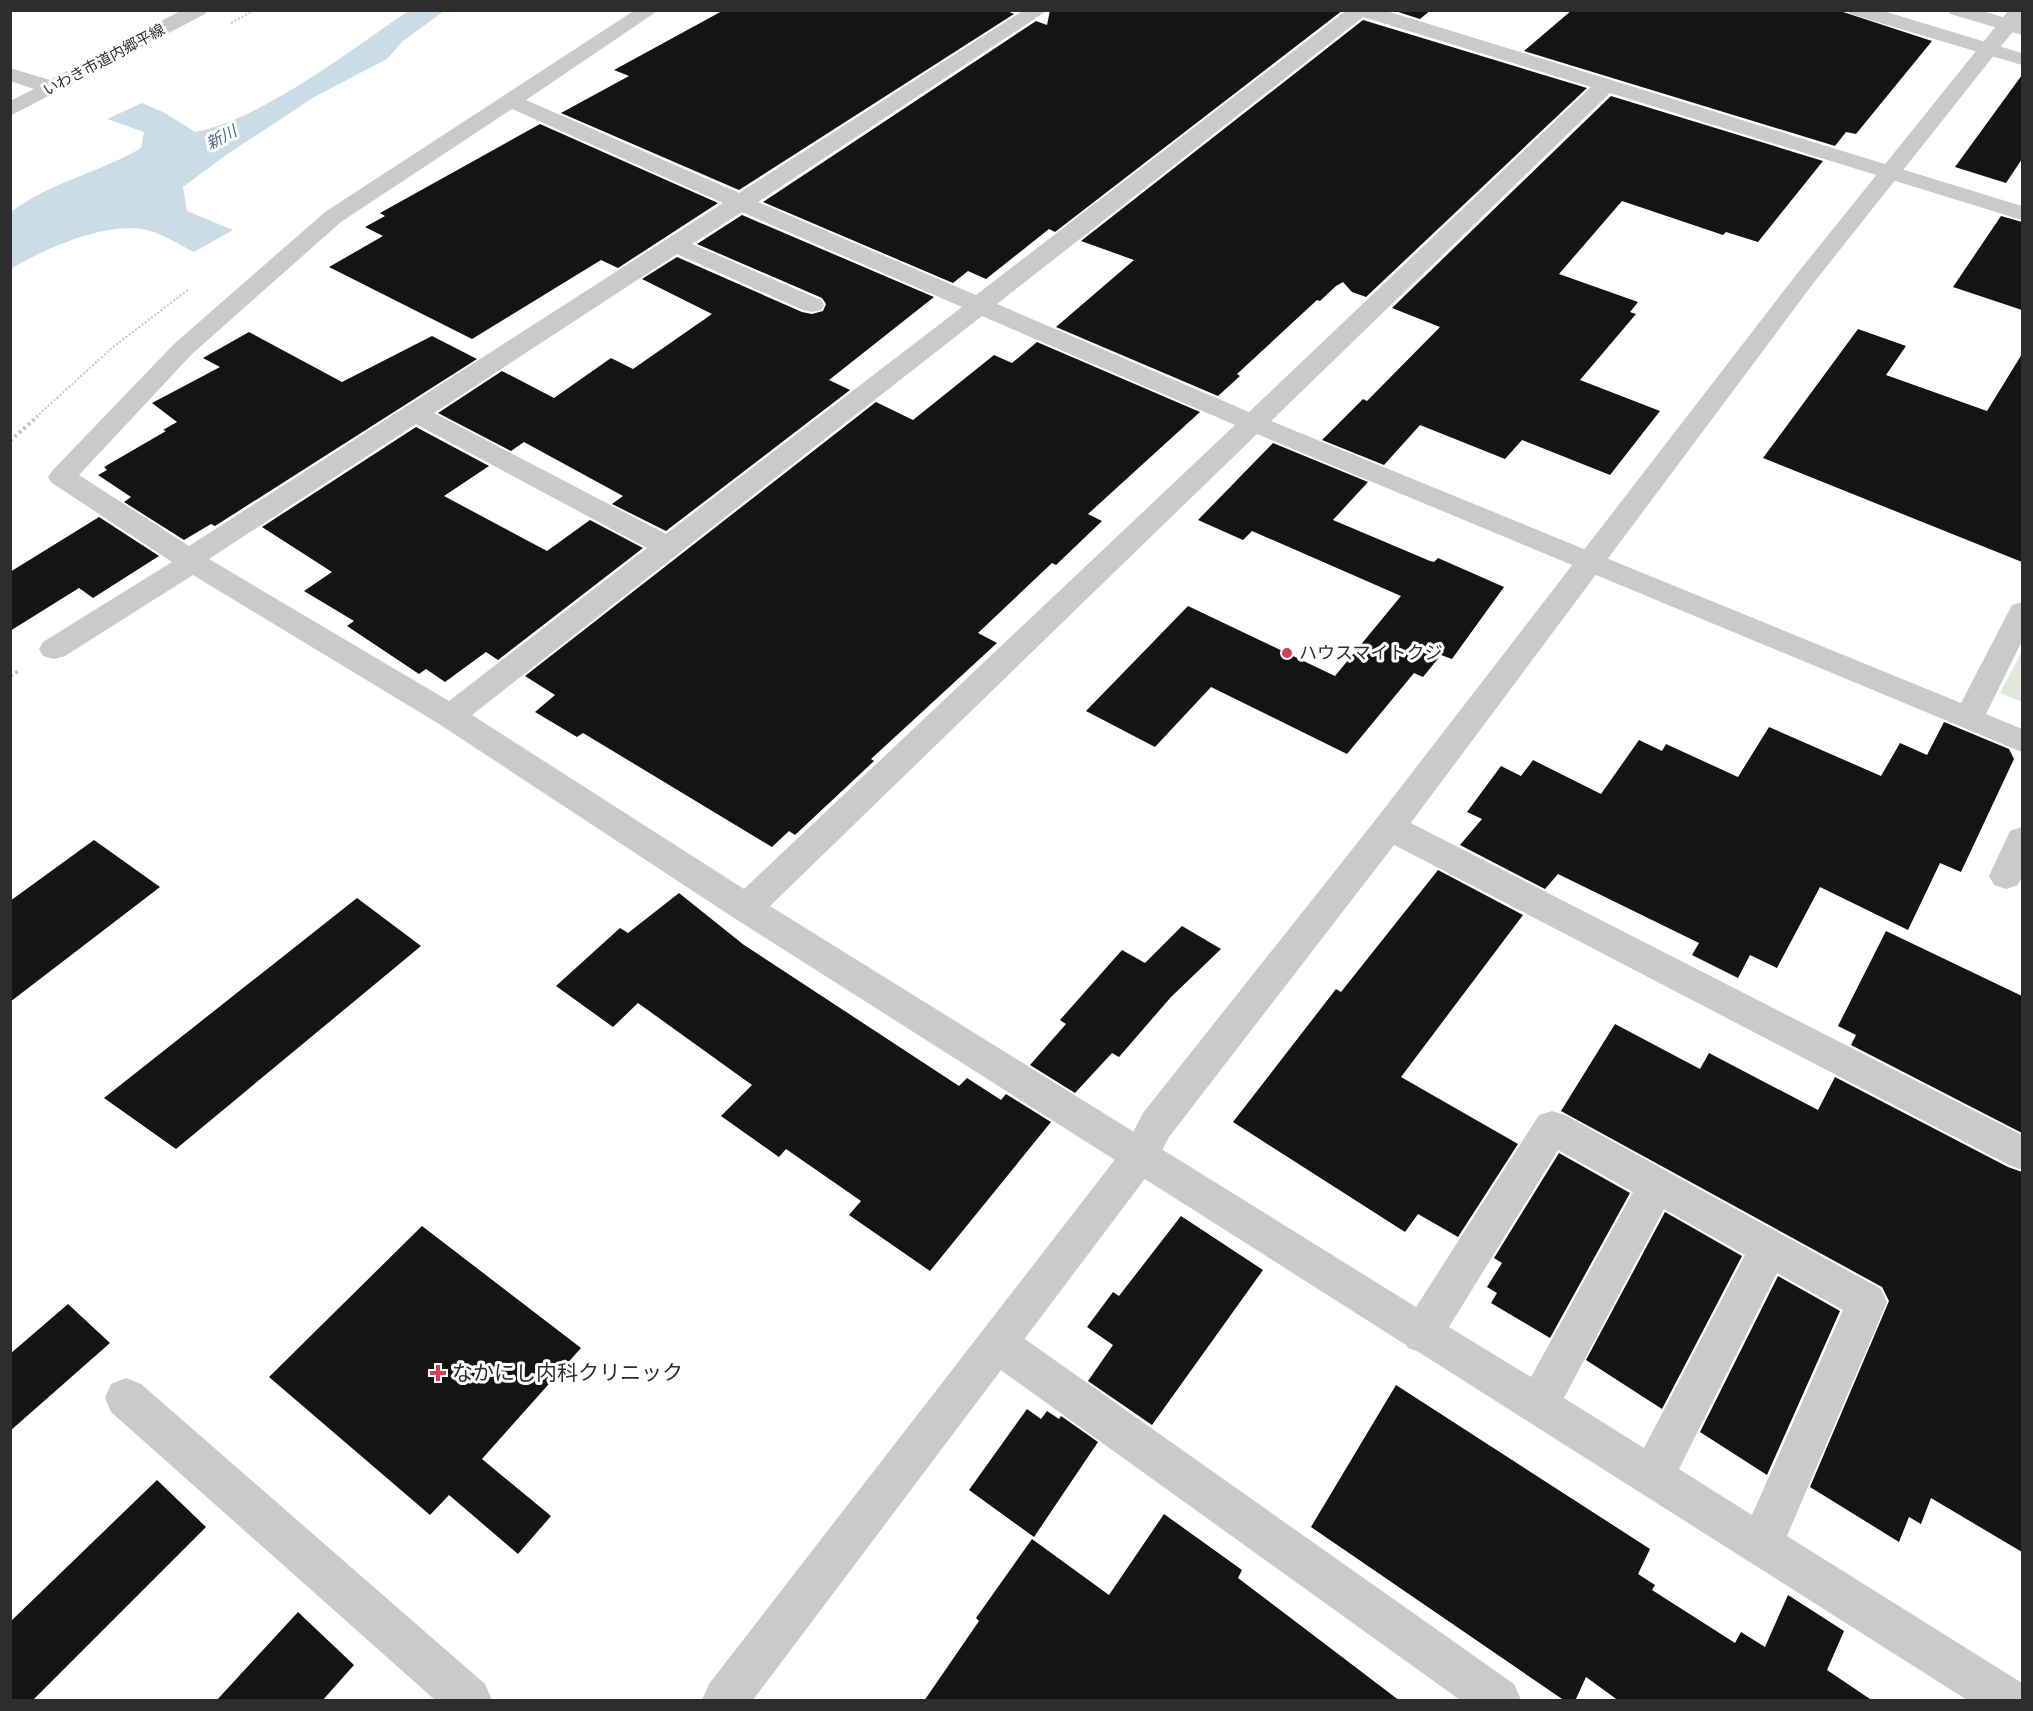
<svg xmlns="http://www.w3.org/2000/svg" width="2033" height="1711" font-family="Cabin,'Noto Sans JP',sans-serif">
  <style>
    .green { fill: #e3e8dc }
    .water { fill: #cadce6 }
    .building { fill: #141414 }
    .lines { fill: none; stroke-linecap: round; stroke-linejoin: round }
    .path-far1 { stroke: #c7c7c7; stroke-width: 2; stroke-dasharray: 2 2; stroke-linecap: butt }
    .path { stroke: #c7c7c7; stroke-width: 4; stroke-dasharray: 3 3; stroke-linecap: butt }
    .minor { fill: #cacaca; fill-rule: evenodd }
    .tertiary { fill: #cacaca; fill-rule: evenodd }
    .poi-dot { fill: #ce4453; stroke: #fff; stroke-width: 2 }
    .labels { text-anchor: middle; stroke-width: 6; stroke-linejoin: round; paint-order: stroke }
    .far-street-label { font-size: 15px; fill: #2d2d2d; stroke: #fff }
    .far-water-label { font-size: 16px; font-style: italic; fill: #456e84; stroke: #fff }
    .poi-label { font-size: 18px; fill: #2d2d2d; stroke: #fff; text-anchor: start }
    .near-poi-label { font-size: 21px; fill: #2d2d2d; stroke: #fff; text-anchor: start }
  </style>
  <rect width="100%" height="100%" fill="#fff"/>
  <path class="green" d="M2022,651V702L2000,693Z"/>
  <path class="water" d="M408,11H444L403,41L387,59L316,96L226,155L183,187L187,211L233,230L194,252C180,245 163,234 147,230C107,221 45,248 11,269V212C50,182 99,173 141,148L144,132L107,119L142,103L165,113L195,132C262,119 351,50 408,11Z"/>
  <path class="building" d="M724,10H1005L1014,14L739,190L561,113L629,76L614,70Z
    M1050,10H1343L1055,232L1049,229L986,279L968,271L953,283L763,202L1036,21L1047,25Z
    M1392,10H1431L1420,19Z
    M1572,10H1837L1932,41L1856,134L1846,132L1835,146L1524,51Z
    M1363,20L1587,88L1366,297L1352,292L1343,282L1336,286L1320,301L1317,300L1237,374L1240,376L1218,396L1056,327L1134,260L1081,241Z
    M2022,75V159L2006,183L1955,167Z
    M1611,96L1823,161L1758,242L1726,232L1723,235L1622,201L1559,274L1638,302L1630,312L1636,314L1580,380L1660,411L1610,475L1522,440L1505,459L1420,425L1384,465L1322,440L1363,399L1367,401L1440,327L1392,308Z
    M540,124L718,203L618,268L601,260L472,339L329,267L383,236L365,227L385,216L380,213Z
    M742,215L934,297L829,380L850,390L666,531L612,504L623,496L524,442L511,451L438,413L502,371L554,398L611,358L633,369L712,314L642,279L677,257L802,312L812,314L823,311L826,304L822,298L697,244Z
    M2001,216L2022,222V310L1953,287Z
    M1858,329L1906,346L1886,375L1987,411L2022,354V562L1763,458Z
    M249,332L342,382L432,336L477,359L215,526L211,524L184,540L124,502L131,497L98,475L107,470L104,467L166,431L163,430L177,422L152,403L220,367L203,358Z
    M1037,342L1200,412L1088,514L1102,521L1056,565L1052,563L978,633L997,643L871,759L874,761L795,835L789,831L772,847L583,733L577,737L535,712L555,695L525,676L876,402L913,420L994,355L1012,363Z
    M416,427L489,466L444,496L547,551L590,520L643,548L498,660L486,652L445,682L426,669L419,674L347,626L354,621L304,591L332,572L262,527Z
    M1273,443L1368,482L1333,520L1430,561L1434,562L1438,558L1504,587L1452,659L1441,655L1423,677L1414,673L1347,754L1211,687L1155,747L1086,711L1188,606L1335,676L1401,596L1252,531L1243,540L1198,520Z
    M99,517L159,556L93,598L79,588L10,631V572Z
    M1944,722L2009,749L2014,759L1961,872L1940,863L1908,930L1820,887L1777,968L1750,955L1738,978L1692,955L1699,943L1558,874L1545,889L1460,845L1482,819L1467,812L1501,766L1521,776L1533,760L1601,794L1639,740L1662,751L1666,744L1738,777L1769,727L1881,776L1900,743L1927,755Z
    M94,840L160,887L10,1002V901Z
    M1438,870L1523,915L1401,1077L1518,1144L1458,1237L1418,1214L1405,1232L1233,1122L1336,989L1341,992Z
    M679,893L744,945L959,1086L967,1078L1001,1100L1006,1094L1051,1122L930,1271L849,1215L861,1201L786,1149L779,1157L721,1116L752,1085L638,1003L613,1027L556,986L620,928L628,933Z
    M357,898L421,946L176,1149L104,1098Z
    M1182,926L1221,949L1171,997L1119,1057L1112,1053L1075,1093L1030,1065L1066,1024L1060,1020L1122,950L1145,963Z
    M1886,931L2022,996V1133L1851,1045L1856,1035L1838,1026Z
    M1615,1024L1700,1069L1709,1053L1818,1110L1835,1077L2008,1167L2022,1172V1552L1931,1498L1921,1524L1909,1517L1899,1542L1810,1487L1889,1301L1882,1287L1561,1111Z
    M1559,1153L1630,1193L1550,1338L1491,1303L1497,1293L1487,1287L1502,1263L1494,1258Z
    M1665,1212L1742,1256L1662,1409L1586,1360Z
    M1181,1216L1263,1270L1152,1425L1088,1381L1113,1345L1087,1327L1113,1292L1119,1296Z
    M422,1226L581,1348L482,1459L551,1516L518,1554L449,1495L430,1515L269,1377Z
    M1778,1276L1840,1311L1767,1475L1700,1432Z
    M68,1304L110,1343L10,1431V1354Z
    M1396,1385L1650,1549L1638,1574L1655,1585L1652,1590L1735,1643L1741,1632L1765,1647L1788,1595L1844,1631L1827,1670L1873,1701H1619L1586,1677L1575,1701H1565L1311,1527Z
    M1027,1409L1041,1419L1047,1411L1059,1419L1061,1416L1098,1442L1034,1537L969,1490Z
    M157,1480L206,1527L32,1701H10V1622Z
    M1164,1514L1242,1570L1238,1578L1400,1701H924L979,1621L976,1618L1032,1539L1109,1595Z
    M298,1612L354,1665L322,1701H216Z"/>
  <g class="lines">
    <path class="path-far1" d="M231,23L255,10
      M36,417L113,347L188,290"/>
    <path class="path" d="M10,441L38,416
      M10,676L20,670"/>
    <path class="minor" d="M635,10H659L526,100L739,193L1024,10H1048L758,202L976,295L1347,10H1383L2022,206V220L1610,93L1271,421L1961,703L2012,605L2022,602V641L1986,714L2022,729V752L1257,434L770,906L1416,1307L1539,1115L1552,1111L1565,1115L1881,1289L1887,1302L1787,1536L2022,1683V1700H1967L1417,1351L1408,1348L1406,1345L734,918L439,724L193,575L65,656L54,659L43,656L39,649L43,642L172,562L52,483L48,477L52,471L174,344L325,212ZM1363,17L1591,87L1249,412L997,304ZM512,109L723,203L189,546L79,475L192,354L341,222ZM742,212L962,307L666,534L434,413L677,254L803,310L812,312L821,310L824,305L821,300L692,244ZM982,316L1235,425L744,889L472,715ZM416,424L647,548L449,701L209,559ZM1558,1150L1633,1192L1531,1377L1449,1327ZM1664,1209L1745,1255L1644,1448L1564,1398ZM1777,1273L1843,1310L1752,1515L1679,1469Z
      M1847,10H1880L2022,53V65L1850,14Z
      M1947,10H1980L2022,23V35L1950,14Z
      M1389,815L1401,818L2022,1135V1170L2009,1165L1377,836L1373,827L1377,818Z
      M2022,827V876L2018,885L2006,889L1994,885L1989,876L2010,831Z
      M998,1325L1012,1330L1514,1684L1521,1700H1460L984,1358L978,1344L984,1330Z
      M126,1378L141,1384L485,1684L492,1700H435L111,1412L105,1398L111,1384Z"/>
    <path class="tertiary" d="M182,10H208L205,14L10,116V101L34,89L10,81V68L50,80Z
      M2009,10H2022V20L1812,285L1401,836L1169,1137L1153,1168L753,1700H702L709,1684L1127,1144L1143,1113L1377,818L1796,275Z"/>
  </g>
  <g class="poi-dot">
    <circle cx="1287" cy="653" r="6"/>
    <path d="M435 1364h6v6h6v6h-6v6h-6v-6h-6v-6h6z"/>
  </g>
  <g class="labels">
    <g class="far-street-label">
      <text transform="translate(104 60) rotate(-28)" y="5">いわき市道内郷平線</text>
    </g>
    <g class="far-water-label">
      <text transform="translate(221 137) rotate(-28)" y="6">新川</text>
    </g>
    <g class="poi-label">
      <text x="1299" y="659">ハウスマイトクジ</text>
    </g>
    <g class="near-poi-label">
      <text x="452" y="1380">なかにし内科クリニック</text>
    </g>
  </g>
  <rect width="2033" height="1711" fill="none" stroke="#2d2d2d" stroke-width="24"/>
</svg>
